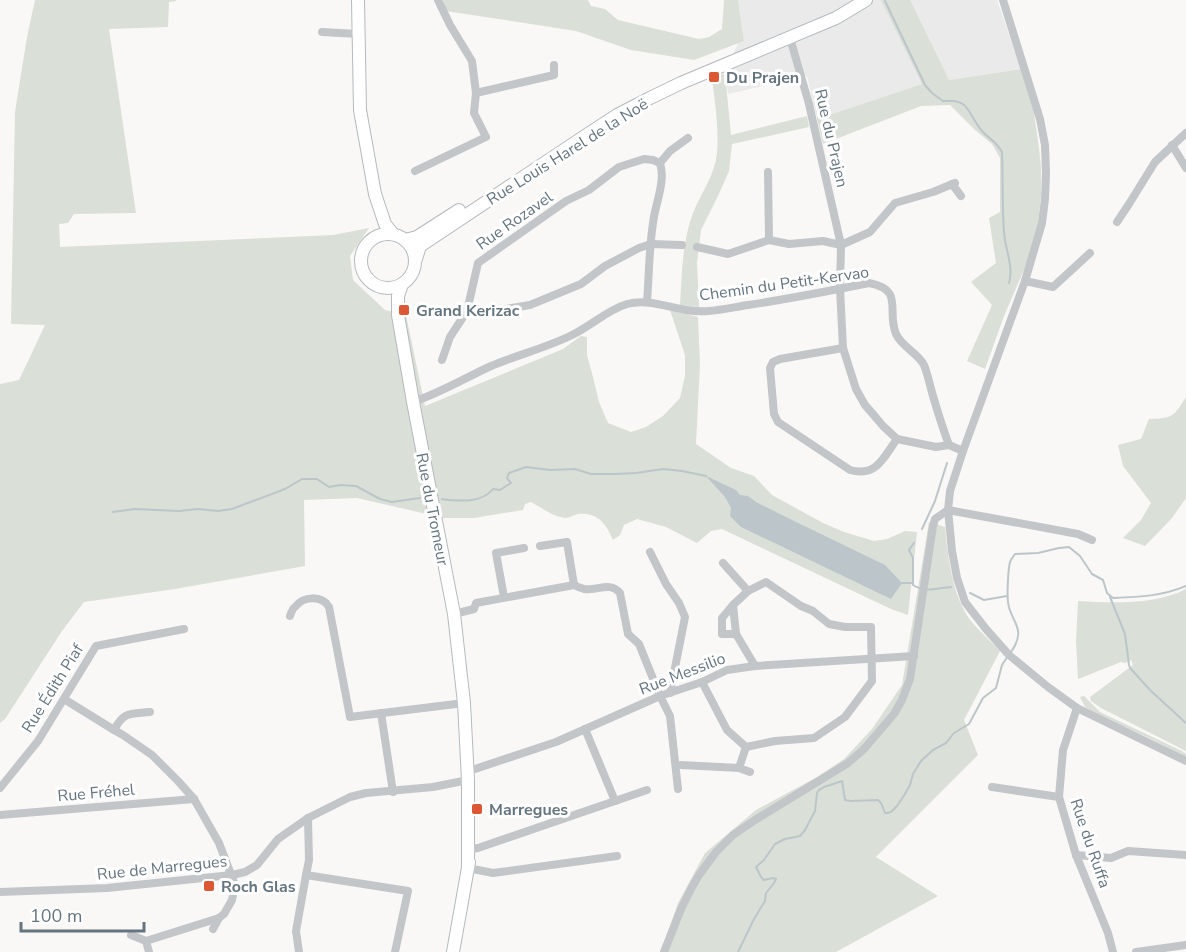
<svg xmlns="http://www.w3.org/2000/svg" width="1186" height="952" font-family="'Nunito Sans',sans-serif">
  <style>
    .built { fill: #e9eae9 }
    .green { fill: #dadfd7 }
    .water { fill: #bcc6ca }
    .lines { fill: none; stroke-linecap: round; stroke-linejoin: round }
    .stream { stroke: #bcc6ca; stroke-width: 2 }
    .secondary-casing { stroke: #b4babe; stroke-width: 14 }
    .minor { stroke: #c2c6c9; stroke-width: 8 }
    .secondary { stroke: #fff; stroke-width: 12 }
    .poi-dot { fill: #dc5733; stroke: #fff; stroke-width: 2 }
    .labels { text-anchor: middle; stroke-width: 6; stroke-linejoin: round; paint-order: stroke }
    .poi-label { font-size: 16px; font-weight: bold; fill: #657580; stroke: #fff; text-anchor: start }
    .street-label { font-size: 16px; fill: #657580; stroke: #fff }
  </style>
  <rect width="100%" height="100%" fill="#f9f8f6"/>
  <polygon class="built" points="738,0 997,0 1021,69 922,84 817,119 807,76 728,94 725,73 738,43 744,40"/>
  <g class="green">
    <path d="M 35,0 L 176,0 L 176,1 L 169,2 L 168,27 L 109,29 L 136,213 L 74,214 L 68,223 L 59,224 L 60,247 L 333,235 L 369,228 L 350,256 L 353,280 L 385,310 L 406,315 L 425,406 L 563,349 L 581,336 L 587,337 L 587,355 L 593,377 L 599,402 L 608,423 L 631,432 L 646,427 L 663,416 L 680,398 L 685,376 L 685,355 L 670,310 L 698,317 L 700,364 L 696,444 L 731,468 L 754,476 L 772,495 L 823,523 L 844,532 L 874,541 L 887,539 L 905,531 L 917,532 L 908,615 L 891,609 L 722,529 L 711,531 L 697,543 L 666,527 L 637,519 L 624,525 L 620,535 L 613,540 C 606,524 598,512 578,514 C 573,515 570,518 565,518 C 552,516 542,508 531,502 L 525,504 L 523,510 L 474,518 L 444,518 L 357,498 L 304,500 L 305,566 L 175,589 L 84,602 L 62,631 L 5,719 L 0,723 L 0,384 L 19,380 L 45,325 L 11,324 L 15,112 L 27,37 Z"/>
    <polygon points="443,0 588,0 591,6 605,9 618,20 699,39 709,37 722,29 724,0 738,0 744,41 694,60 631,50 576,31 446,11"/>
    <polygon points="881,0 910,0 949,80 1021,69 1034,113 1039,148 1041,167 1041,196 1038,223 1027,263 1004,316 985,369 967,361 992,305 971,282 996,263 989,218 1000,212 1000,158 992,144 975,130 950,105 921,106 823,144 817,119 922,84"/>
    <path d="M 725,73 L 731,135 L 807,116 L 809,127 L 732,144 L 729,171 L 718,196 L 701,230 L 697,263 L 699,307 L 680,305 C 682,274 682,242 693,213 C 701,193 715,175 717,153 C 719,129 715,103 712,79 Z"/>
    <path d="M 1186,397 L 1186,498 L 1172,518 L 1145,546 L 1123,538 L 1141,520 L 1151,503 L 1123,466 L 1118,445 L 1141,439 L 1149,419 C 1172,418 1173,418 1186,397 Z"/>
    <path d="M 929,522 L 945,527 C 948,557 952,596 971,621 C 980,632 991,641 1000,651 L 964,720 L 978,755 L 876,857 L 938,896 L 836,952 L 661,952 L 678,903 L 705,853 L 756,810 L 817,777 L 844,759 L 872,729 L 902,685 Z"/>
    <path d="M 1186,589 L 1186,751 L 1101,708 L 1091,701 L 1090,697 L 1133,665 L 1131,660 L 1125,663 L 1121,662 L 1078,679 L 1076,641 L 1078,601 C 1112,603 1155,605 1186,589 Z"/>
    <polygon points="1084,696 1100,712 1182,751 1186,754 1186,757 1149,738 1096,714 1085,707 1080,697"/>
  </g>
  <polygon class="water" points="706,476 736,490 740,495 748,496 756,502 792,520 885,565 902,583 891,599 741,527 730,516 731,508 725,497"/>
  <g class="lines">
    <g class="stream">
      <path d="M 885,1 L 925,85 L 932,93 L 943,101 C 971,98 967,114 982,131 C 990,140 995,140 1002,152 C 1003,179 1002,206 1004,232 C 1005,249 1014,267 1009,283"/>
      <path d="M 442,499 C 459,501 481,504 493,489 L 500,490 L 511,483 L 507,478 L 509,473 L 526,467 L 550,470 L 575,469 L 591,474 L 617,474 L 636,473 L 663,469 L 682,471 L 706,476"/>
      <polyline points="113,512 135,509 179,511 198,509 218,511 232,509 285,489 302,479 317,479 329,487 341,485 356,486 380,499 392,502 420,498"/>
      <polyline points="922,529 935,501 947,463"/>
      <path d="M 914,543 L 909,550 L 913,558 L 913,585 C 925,593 937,588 951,587"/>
      <polyline points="902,583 913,583"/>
      <polyline points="970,593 984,600 1007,596"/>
      <polyline points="1110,597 1125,634 1129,665 1130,668 1151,691 1186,723"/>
      <path d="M 1011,652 C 1028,628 1010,622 1008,602 C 1007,594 1008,570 1010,562 C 1011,559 1013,557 1015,554 L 1038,553 L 1059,548 L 1069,547 L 1080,556 L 1092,574 L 1103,580 L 1107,593 L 1113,598 C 1139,597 1163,596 1186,586"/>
      <polyline points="738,952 754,919 765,901 766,893 774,883 776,879 773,878 764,880 761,877 756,867 764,860 775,844 785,839 800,836 805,830 815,811 817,793 819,790 824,787 842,781 845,800 851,801 878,800 881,803 885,813 887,813 891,812 897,806 905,794 910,785 913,774 921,761 933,750 946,743 954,733 969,724 983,698 996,688 1002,665 1008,656"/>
    </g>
    <defs>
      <g id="secondary">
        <polyline points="358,0 360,110 375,194 385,224 393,234"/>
        <circle cx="388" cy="261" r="27"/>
        <polyline points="405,240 417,237 459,210"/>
        <polyline points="415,262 420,246 588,134 617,115 650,98 681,83 836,18 866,0"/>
        <polyline points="402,284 398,296 398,315 413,402 454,614 464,703 468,780 468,868"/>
        <polyline points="453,952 469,862"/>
      </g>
    </defs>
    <use href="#secondary" class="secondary-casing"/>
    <g class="minor">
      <polyline points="1003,0 1040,119 1045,145 1046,173 1045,199 1042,223 1025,281 963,451 950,491 948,510 952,551 957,578 965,602 986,629 1009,655 1048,687 1077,708 1186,761"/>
      <polyline points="322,32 358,34"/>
      <polyline points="790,38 809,104 841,245 840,288 843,348 856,389 865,405 872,413 883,426 897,439 936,447 949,445"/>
      <polyline points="476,93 554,75 554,65"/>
      <polyline points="1172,145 1186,168"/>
      <polyline points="660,163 653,160 644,159 619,167 589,190 566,201 478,263 467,311 481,313 530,305 581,284 605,266 639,248 651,244 682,245"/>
      <polyline points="415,171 486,137 474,113 476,93 472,61 450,25 438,0"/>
      <polyline points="768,172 769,240"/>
      <polyline points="952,184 961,196"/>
      <polyline points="1117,222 1129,204 1155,162 1186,133"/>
      <polyline points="697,247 728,254 769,240 789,244 823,241 841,245 870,232 895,203 933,192 955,183"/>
      <polyline points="1025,281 1053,287 1090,253"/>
      <path d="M 647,302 C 649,276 649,249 653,223 C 655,204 666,182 660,163 L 670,151 L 688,138"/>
      <path d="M 843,348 L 780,359 L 773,362 L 770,368 L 774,414 L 778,422 L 850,470 C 877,477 883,458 897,439"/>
      <polyline points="442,360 450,337 467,311"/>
      <path d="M 413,402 C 440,393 465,378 491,366 C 517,355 546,348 572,335 C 591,326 607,310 627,304 C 654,297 681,314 708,311 C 721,310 735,307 748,305 C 789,299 829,291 869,283 C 905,290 886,310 896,334 C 902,347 918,353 924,365 C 928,375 930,386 933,396 C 938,413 943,429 949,445 L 963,451"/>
      <polyline points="948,510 1078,534 1092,540"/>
      <polyline points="540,546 567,542 574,585"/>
      <polyline points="650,552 666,584 679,603 685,617 670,693"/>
      <polyline points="723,563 748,591"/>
      <polyline points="504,597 496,553 524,548"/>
      <polyline points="733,605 722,618 722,634 736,634"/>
      <path d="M 454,614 L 474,609 L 476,603 L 574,585 C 578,587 581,588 584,589 C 597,591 610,581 620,593 L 628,634 L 639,644 L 660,696 L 670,716 L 678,789"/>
      <path d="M 290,616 C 291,613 293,608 295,607 C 303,596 322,595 329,607 L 350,717 L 464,703"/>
      <polyline points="702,682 727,730 746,747 775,741 814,738 845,717 872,681 871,627 845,627 829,624 813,611 801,606 766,582 748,591 733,605 736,634 755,666"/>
      <polyline points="64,699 114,730 123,735 152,755 178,781 194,799 219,843 235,885 232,900 224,914 219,918 146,941 131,935"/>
      <polyline points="1077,708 1063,750 1059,797 1076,855 1108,933 1113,952"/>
      <polyline points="381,713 393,792"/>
      <polyline points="585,729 615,801"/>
      <path d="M 114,730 C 124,711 130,714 150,712"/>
      <polyline points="681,765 739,768 746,747"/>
      <polyline points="739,768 750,772"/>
      <polyline points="992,787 1059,797"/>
      <polyline points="0,788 38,741 96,646 184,629"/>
      <polyline points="0,815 194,799"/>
      <polyline points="308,818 309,860 306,875 408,891 395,952"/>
      <polyline points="472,849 478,848 647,790"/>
      <polyline points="1076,855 1111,858 1128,851 1186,855"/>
      <polyline points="468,868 493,873 617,856"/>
      <polyline points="0,892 107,888 232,875 245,872 257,865 278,839 308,818 350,797 366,793 433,787 468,780 472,770 556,742 660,696 702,682 727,670 755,666 914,656"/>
      <polyline points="213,929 219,918"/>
      <polyline points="146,941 149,952"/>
      <polyline points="299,952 296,931 306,875"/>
      <polyline points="664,952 681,909 692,887 699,875 716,852 733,835 755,820 848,763 864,749 894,714 902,700 910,679 933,526 935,519 948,510"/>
      <polyline points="1136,952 1186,945"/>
    </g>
    <use href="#secondary" class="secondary"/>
  </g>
  <g class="poi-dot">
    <rect x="708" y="71" width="12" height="12" rx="3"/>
    <rect x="398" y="304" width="12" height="12" rx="3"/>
    <rect x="471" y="803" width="12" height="12" rx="3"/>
    <rect x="203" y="880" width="12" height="12" rx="3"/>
  </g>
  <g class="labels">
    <g class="poi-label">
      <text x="726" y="83">Du Prajen</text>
      <text x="416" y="316">Grand Kerizac</text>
      <text x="489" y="815">Marregues</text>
      <text x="221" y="892">Roch Glas</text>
    </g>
    <g class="street-label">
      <text transform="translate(832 138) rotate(77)" y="6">Rue du Prajen</text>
      <text transform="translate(567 151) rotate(-32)" y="6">Rue Louis Harel de la Noë</text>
      <text transform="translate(514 220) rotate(-35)" y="6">Rue Rozavel</text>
      <text transform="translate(784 283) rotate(-8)" y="6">Chemin du Petit-Kervao</text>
      <text transform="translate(433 509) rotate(79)" y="6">Rue du Tromeur</text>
      <text transform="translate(682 673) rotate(-21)" y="6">Rue Messilio</text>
      <text transform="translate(52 688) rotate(-58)" y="6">Rue Édith Piaf</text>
      <text transform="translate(96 792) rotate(-5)" y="6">Rue Fréhel</text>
      <text transform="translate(1091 843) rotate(71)" y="6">Rue du Ruffa</text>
      <text transform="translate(162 867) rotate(-6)" y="6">Rue de Marregues</text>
    </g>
  </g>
  <path d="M21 922v9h123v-9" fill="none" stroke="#657580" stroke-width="3"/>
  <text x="30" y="922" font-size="18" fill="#657580" stroke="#ffffff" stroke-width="4.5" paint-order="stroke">100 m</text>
</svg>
